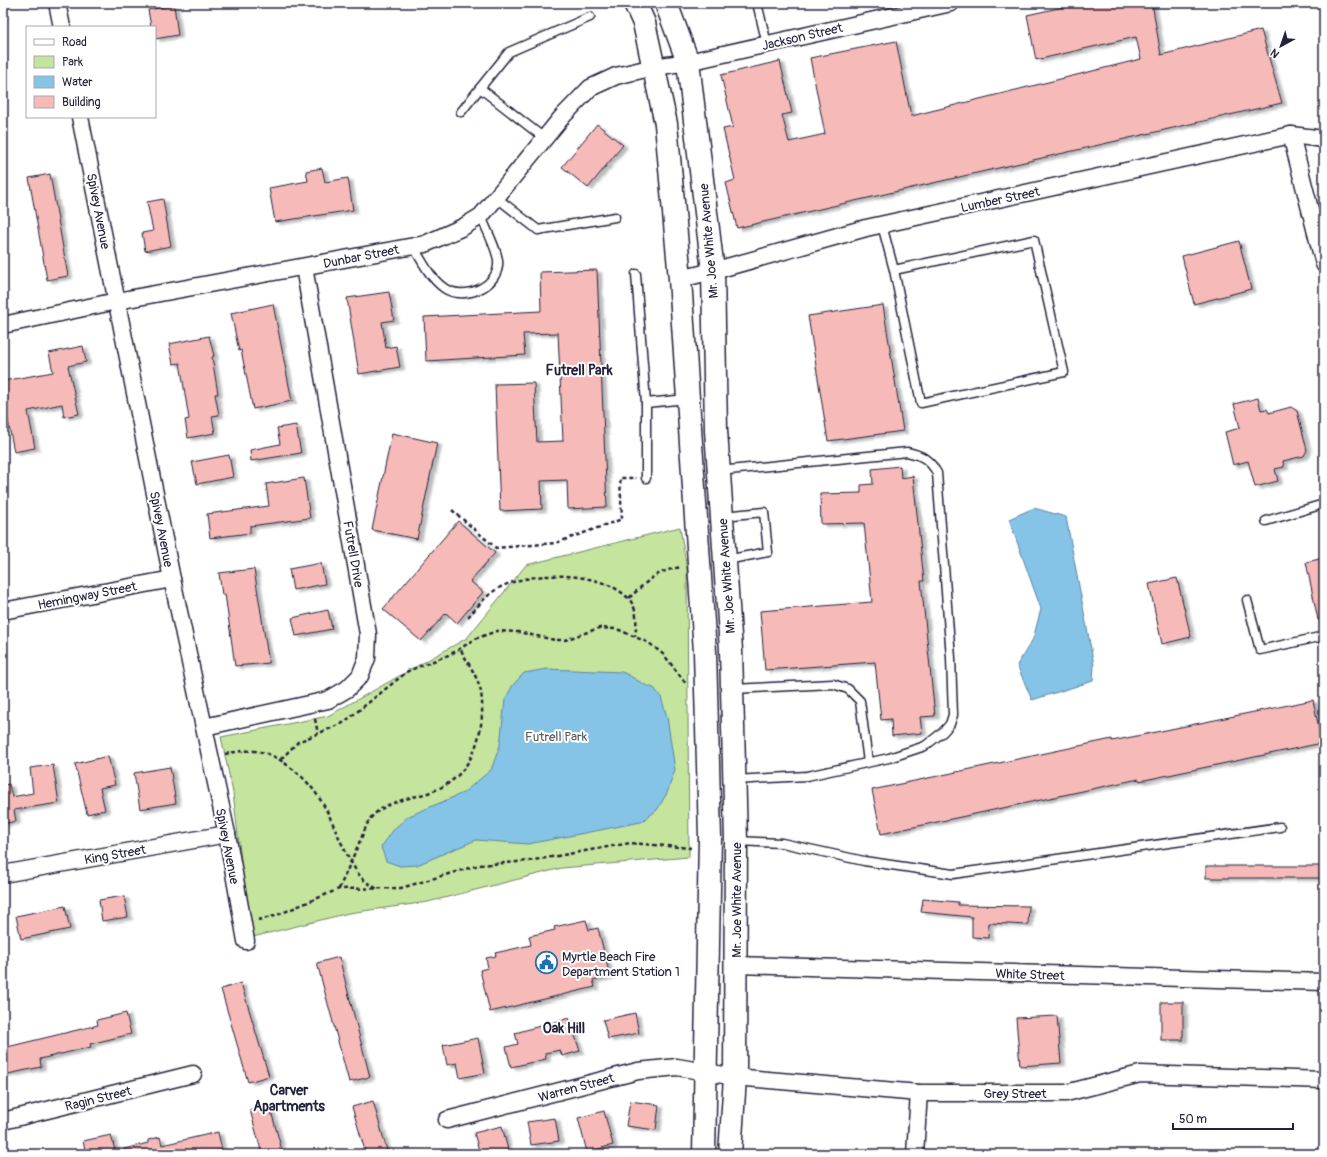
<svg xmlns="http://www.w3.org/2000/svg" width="1327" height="1157" font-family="Pangolin,sans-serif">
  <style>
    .green { fill: #c5e49d; stroke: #74836c }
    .water { fill: #85c4e6; stroke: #5d83a2 }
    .building { fill: #f6bab8; stroke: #22223b; filter: url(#shadow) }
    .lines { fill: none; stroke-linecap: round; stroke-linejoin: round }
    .lane-casing { stroke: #22223b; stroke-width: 11 }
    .street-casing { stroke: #22223b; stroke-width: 19 }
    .secondary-casing { stroke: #22223b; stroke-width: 25 }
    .path { stroke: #22223b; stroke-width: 2.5; stroke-dasharray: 4 3; stroke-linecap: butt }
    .lane { stroke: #fff; stroke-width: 8 }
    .street { stroke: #fff; stroke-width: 16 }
    .secondary { stroke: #fff; stroke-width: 22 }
    .labels { text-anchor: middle; stroke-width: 4; stroke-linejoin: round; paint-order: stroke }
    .street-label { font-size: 13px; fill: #22223b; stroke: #fff }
    .park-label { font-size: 13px; fill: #535c58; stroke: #fff }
    .poi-label { font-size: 13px; fill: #22223b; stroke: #fff; text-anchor: start }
    .neighbourhood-label { font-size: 14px; font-weight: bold; fill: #22223b; stroke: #fff }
  </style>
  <defs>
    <filter id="shadow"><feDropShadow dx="4.5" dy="2.5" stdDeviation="1" flood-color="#0004"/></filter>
  </defs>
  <rect width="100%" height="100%" fill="#fff"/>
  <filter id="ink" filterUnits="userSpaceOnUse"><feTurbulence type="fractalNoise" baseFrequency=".025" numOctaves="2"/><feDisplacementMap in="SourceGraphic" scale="8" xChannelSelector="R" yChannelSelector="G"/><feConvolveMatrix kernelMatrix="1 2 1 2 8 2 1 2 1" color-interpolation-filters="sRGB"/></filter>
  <g filter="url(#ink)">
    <polygon class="green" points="680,527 687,570 689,857 562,868 428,902 349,913 253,937 248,918 233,793 221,737 328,716 467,638 526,565"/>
    <g class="water">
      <polygon points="1034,508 1066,517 1094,665 1093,681 1032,700 1017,665 1033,639 1041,609 1009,519"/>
      <path d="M 547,669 L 622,672 C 634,677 642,685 654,688 L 661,697 L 667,717 L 675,770 L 667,793 L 657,810 L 641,822 L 528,844 L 476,840 L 417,865 L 400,866 L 386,861 L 381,847 L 395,828 L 409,816 L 463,793 L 491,770 L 500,745 L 505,700 L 513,685 L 524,673 Z"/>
    </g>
    <g class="building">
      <polygon points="1081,3 1152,3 1161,55 1261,30 1282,103 737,228 726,183 735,180 723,129 733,127 721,75 780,61 792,113 782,115 789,142 825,134 810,58 896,41 911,116 1141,59 1136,37 1036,60 1027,15"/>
      <polygon points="174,5 178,35 155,39 155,27 151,27 148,10"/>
      <polygon points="597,124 623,145 588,188 562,167"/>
      <polygon points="322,168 325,182 348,178 353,210 275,222 269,188 308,181 306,171"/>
      <polygon points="50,174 68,276 47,280 29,178"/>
      <polygon points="163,199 171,246 145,251 142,233 153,231 147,202"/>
      <polygon points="1239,241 1251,289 1194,304 1182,256"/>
      <polygon points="597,270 607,507 568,509 567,480 541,481 542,509 500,511 495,384 534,383 537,442 563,441 558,333 523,334 525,355 426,361 424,317 541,311 540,272"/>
      <polygon points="389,292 394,320 382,322 386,348 396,346 400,367 359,374 347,298"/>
      <polygon points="273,304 292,401 253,409 241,350 239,351 231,313"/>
      <polygon points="883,305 903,431 828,441 808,316"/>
      <polygon points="209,336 214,356 212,357 218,394 215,394 219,415 212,416 215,433 188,438 185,420 189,419 180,363 173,364 169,344"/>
      <polygon points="83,346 86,362 68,366 79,414 64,417 62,404 28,411 35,448 14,452 3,395 3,381 53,372 49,353"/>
      <polygon points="1258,398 1261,410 1267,409 1269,413 1291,407 1297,411 1307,450 1304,456 1283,461 1284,467 1275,469 1278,481 1255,487 1248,461 1233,465 1225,432 1240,428 1234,404"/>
      <polygon points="296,425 301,453 251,461 250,450 280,444 277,428"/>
      <polygon points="392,433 437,443 417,539 372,530"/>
      <polygon points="229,455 233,477 197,484 192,462"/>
      <polygon points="900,466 901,478 913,476 924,581 921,581 935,716 920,717 922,733 892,736 891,719 881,720 875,662 765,670 760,611 872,602 864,523 821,524 820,494 861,493 861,485 873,484 872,469"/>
      <polygon points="304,478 310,518 250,526 250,533 210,538 207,514 269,506 266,484"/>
      <polygon points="458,521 495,553 470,581 483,592 457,623 446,613 421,641 383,609"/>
      <polygon points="1324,558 1324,619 1318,620 1306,562"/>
      <polygon points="321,563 325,584 293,590 289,569"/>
      <polygon points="254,569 269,663 235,666 225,594 222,595 219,573"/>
      <polygon points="1177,578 1191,637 1162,644 1149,584"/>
      <polygon points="328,610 332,629 296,636 292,618"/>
      <polygon points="1313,700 1322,743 1140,781 1139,779 881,834 872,790 1112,739 1112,741"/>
      <polygon points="108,756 115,785 100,788 105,810 87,814 75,764"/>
      <polygon points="53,765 59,803 14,810 16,821 3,824 3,785 9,784 12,797 33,793 30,768"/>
      <polygon points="170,767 176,803 140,809 134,773"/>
      <rect x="1206" y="866" width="115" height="12"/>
      <polygon points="124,896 128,917 102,921 99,900"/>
      <polygon points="923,899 958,902 958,905 1029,906 1028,925 989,923 988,938 972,937 972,917 921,912"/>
      <polygon points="65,906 70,929 21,939 16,916"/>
      <polygon points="586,920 589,930 598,928 610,976 593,980 595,987 490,1012 480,970 488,968 486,958 496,956 495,953 531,945 529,936 555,930 554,927"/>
      <polygon points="339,957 370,1077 349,1082 317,963"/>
      <polygon points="241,983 269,1076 248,1082 221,989"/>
      <rect x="1161" y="1002" width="22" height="38"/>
      <polygon points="126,1013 131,1034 90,1044 91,1047 40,1059 41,1067 3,1075 3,1048 98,1025 97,1020"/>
      <polygon points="635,1013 639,1033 608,1039 603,1020"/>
      <polygon points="1057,1016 1061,1063 1020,1066 1016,1018"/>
      <polygon points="569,1018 580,1051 562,1056 560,1050 545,1053 546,1059 511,1067 506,1047 518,1044 515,1033"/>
      <polygon points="478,1038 485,1073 460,1078 457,1063 447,1065 443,1045"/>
      <polygon points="373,1101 388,1154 366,1154 352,1107"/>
      <polygon points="630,1101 659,1105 656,1130 626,1126"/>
      <polygon points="269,1104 283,1154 262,1154 250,1110"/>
      <polygon points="604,1111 613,1145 587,1152 578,1118"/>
      <polygon points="555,1118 559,1141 531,1145 527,1122"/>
      <polygon points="502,1126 509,1154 480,1154 474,1133"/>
      <polygon points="218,1132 222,1150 204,1154 124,1154 124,1149 148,1143 148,1140 160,1137 162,1145"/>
      <polygon points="111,1135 116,1154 86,1154 83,1141"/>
    </g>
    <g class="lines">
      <defs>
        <g id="lane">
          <polyline points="757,3 767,44"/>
          <polyline points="480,88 509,52 590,17"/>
          <polyline points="461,112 480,88 544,138"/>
          <polyline points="497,198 538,230 615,217"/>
          <polyline points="882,225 894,270 921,403 1064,372 1034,240 894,270"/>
          <path d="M 413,246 C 422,261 430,278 444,288 C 464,302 501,286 498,260 C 496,247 486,229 481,216"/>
          <polyline points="636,274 646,403 687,399"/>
          <polyline points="646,403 646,478"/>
          <path d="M 719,471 L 907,452 C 922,455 930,460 937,473 L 951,658 L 953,715 L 950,724 L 943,732 L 925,746 L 889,758 L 807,776 L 735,780"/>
          <polyline points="723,516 764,512 768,552 726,560"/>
          <polyline points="1266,521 1324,504"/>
          <polyline points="1247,600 1260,650 1324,636"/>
          <polyline points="733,689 833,684 848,689 860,701 868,762"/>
          <polyline points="737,841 782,843 864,861 953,874 1280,827"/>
        </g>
        <g id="street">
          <polyline points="57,3 62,27"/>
          <polyline points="80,117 172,579 227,834 246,941"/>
          <polyline points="1291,135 1324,264"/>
          <polyline points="680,279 713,271 866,228 1291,135 1324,139"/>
          <polyline points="3,325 117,301 425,244 463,227 481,216 562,117 590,88 616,76 654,67 688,62 951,3"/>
          <polyline points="3,611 172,579"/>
          <polyline points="204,727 328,700 347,689 360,676 367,658 368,634 304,267"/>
          <polyline points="3,874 227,834"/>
          <polyline points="736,965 1324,982"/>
          <polyline points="447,1120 638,1071 677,1067 735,1077 919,1093 1066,1093 1140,1074 1324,1080"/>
          <polyline points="3,1121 193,1074"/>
          <polyline points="915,1154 919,1093"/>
        </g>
        <g id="secondary">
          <polyline points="635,3 644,23 666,124 680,279 705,652 710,838 704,1154"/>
          <polyline points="666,3 688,62 713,271 716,430 731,650 736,841 735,1077 730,1154"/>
        </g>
      </defs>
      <use href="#lane" class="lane-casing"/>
      <use href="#street" class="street-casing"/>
      <use href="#secondary" class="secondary-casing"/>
      <g class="path">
        <polyline points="452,510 496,548 556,543 622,519 620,478 636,478"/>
        <path d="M 629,598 C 648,581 655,571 682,567"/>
        <path d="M 468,617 C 477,607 486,596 497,589 C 529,570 601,570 628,598 C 638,608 637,623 635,636"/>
        <polyline points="315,719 318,734"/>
        <path d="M 225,754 C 252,748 267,749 290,767 C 333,799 332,837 360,876 C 364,881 371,885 377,889"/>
        <polyline points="281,759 298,742 343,723 408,671 451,654 477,638 497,631 518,632 555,640 565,640 599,628 617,629 649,643 664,655 687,685"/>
        <path d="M 339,889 L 369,820 C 387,797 418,800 442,787 C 475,770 486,727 481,692 C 478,677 467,662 460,648"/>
        <polyline points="258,920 275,916 339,889 401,888 479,865 529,861 630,843 691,848"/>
      </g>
      <use href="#lane" class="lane"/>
      <use href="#street" class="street"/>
      <use href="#secondary" class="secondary"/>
    </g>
  </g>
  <defs>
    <symbol id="civic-ring" viewBox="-11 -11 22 22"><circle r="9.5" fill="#fff" stroke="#1f6fb2" stroke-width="1.5"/><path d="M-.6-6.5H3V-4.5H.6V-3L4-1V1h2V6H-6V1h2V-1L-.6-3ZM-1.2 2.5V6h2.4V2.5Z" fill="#1f6fb2"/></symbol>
  </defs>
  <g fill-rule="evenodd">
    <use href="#civic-ring" x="534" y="950" width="25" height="25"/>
  </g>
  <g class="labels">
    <g class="street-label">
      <text transform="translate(802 36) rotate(-13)" y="5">Jackson Street</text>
      <text transform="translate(1000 199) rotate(-12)" y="5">Lumber Street</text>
      <text transform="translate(99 211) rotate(79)" y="5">Spivey Avenue</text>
      <text transform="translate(708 241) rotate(-95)" y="5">Mr. Joe White Avenue</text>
      <text transform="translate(361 256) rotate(-11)" y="5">Dunbar Street</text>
      <text transform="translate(162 529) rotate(79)" y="5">Spivey Avenue</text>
      <text transform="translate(354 554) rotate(80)" y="5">Futrell Drive</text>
      <text transform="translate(726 576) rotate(-94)" y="5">Mr. Joe White Avenue</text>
      <text transform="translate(87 595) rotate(-11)" y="5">Hemingway Street</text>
      <text transform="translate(228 846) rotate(79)" y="5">Spivey Avenue</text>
      <text transform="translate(115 854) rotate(-10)" y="5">King Street</text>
      <text transform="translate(736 900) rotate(-90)" y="5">Mr. Joe White Avenue</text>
      <text transform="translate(1030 974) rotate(2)" y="5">White Street</text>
      <text transform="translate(576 1087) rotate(-15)" y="5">Warren Street</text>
      <text x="1015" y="1098">Grey Street</text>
      <text transform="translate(98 1098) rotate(-14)" y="5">Ragin Street</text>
    </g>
    <g class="park-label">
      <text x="556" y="741">Futrell Park</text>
    </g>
    <g class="poi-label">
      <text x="562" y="961">Myrtle Beach Fire<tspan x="562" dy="15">Department Station 1</tspan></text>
    </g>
    <g class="neighbourhood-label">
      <text x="579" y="375">Futrell Park</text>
      <text x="564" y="1033">Oak Hill</text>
      <text x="289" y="1095">Carver<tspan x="289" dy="16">Apartments</tspan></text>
    </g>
  </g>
  <rect width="1327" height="1157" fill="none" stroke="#fff" stroke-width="16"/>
  <rect x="8" y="8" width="1311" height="1141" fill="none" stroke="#22223b" stroke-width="1.5" filter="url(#ink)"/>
  <rect x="26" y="26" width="130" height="92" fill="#ffffff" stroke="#a7a7b1"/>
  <rect x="34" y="39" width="20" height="6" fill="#ffffff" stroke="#a7a7b1"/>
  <text x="62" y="46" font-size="12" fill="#22223b">Road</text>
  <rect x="34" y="56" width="20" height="12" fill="#c5e49d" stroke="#a7a7b1"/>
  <text x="62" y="66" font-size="12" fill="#22223b">Park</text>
  <rect x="34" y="76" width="20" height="12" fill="#85c4e6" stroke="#a7a7b1"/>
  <text x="62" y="86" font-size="12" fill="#22223b">Water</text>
  <rect x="34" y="96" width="20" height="12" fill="#f6bab8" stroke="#a7a7b1"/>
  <text x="62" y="106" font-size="12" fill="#22223b">Building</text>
  <g transform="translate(1281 46) rotate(220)" stroke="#ffffff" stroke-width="3" paint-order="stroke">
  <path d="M0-3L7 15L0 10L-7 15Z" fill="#22223b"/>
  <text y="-6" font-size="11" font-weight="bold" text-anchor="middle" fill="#22223b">N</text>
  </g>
  <path d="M1173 1123v6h120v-6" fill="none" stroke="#22223b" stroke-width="2"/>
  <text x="1179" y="1123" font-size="12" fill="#22223b" stroke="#ffffff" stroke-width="3" paint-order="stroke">50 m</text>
</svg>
